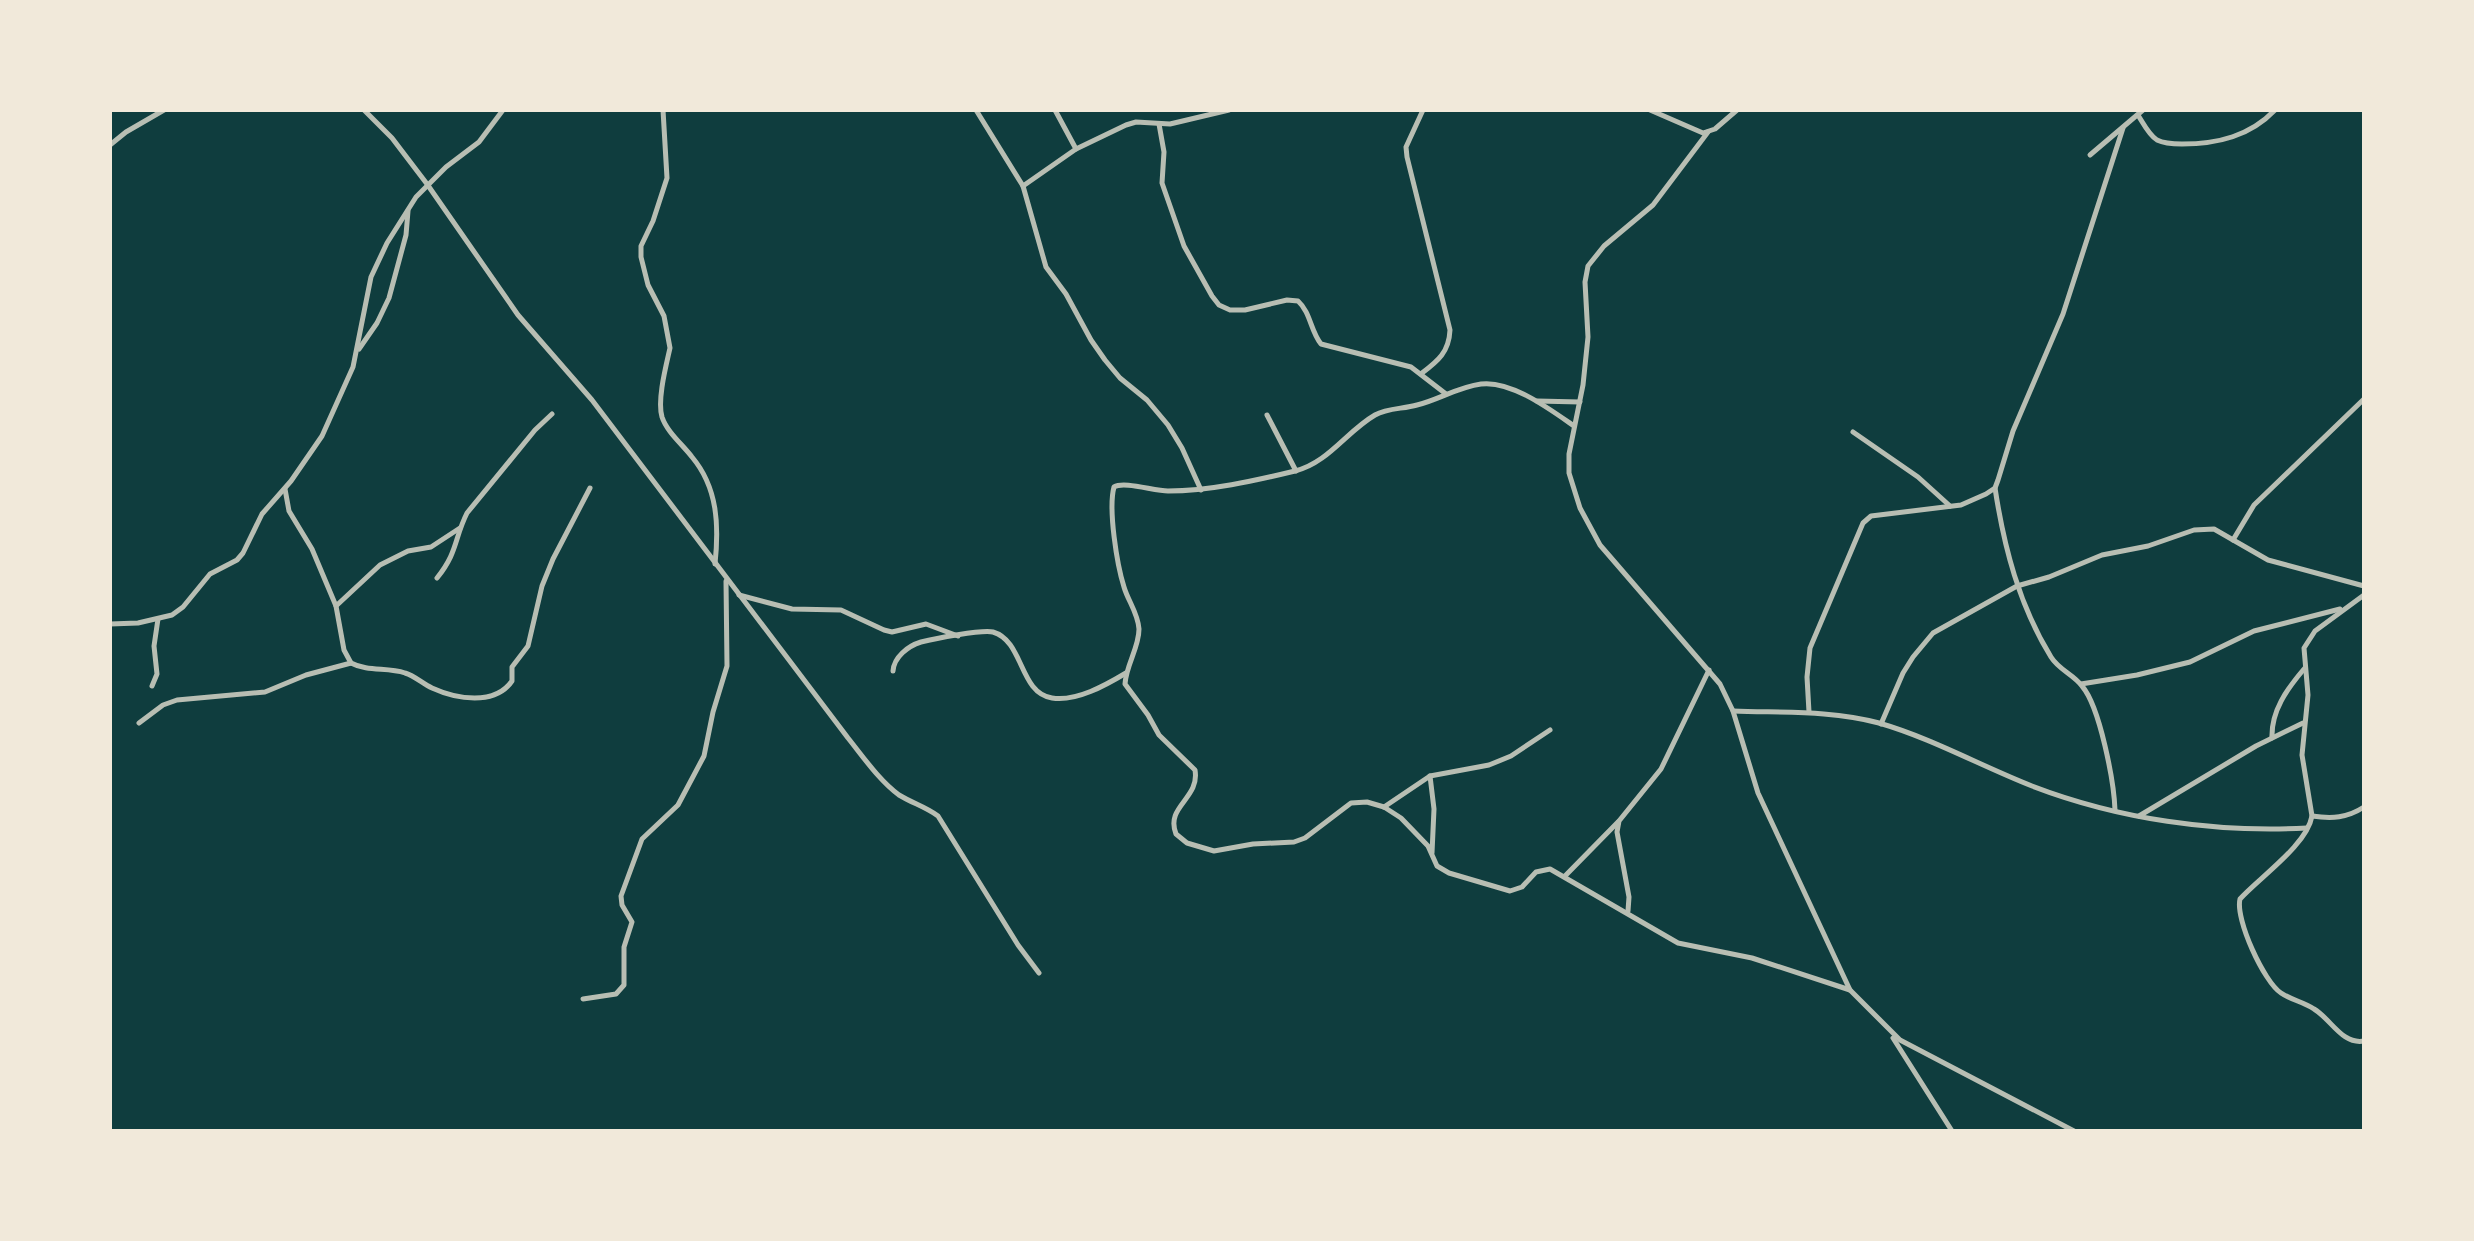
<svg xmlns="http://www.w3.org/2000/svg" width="2474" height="1241" font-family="'Public Sans',sans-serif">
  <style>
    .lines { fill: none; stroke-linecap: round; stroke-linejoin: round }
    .minor { stroke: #b8beb3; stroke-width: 5 }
  </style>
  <rect width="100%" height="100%" fill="#0f3d3e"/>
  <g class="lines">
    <g class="minor">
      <path d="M 364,110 L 392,138 L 427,184 L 518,315 L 592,400 L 848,738 C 864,758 879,780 899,795 C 912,803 926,807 938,816 L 1018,945 L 1039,973"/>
      <path d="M 663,110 L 667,178 L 653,221 L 641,246 L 641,257 L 648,285 L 664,316 L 670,348 C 666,366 657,400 662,417 C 667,432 682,444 692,457 C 718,488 719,526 715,564"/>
      <polyline points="976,110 1023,186 1046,267 1066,294 1091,340 1105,360 1120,378 1147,400 1168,425 1182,448 1201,490"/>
      <polyline points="1055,110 1076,149"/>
      <polyline points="1650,110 1703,133 1715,129 1737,110"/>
      <path d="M 2138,115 C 2143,123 2149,135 2157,140 C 2165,144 2174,144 2182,144 C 2218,144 2250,136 2275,110"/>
      <path d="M 1159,124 L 1164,152 L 1162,183 L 1184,246 L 1212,296 L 1219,305 L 1230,310 L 1245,310 L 1287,300 L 1298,301 C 1311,313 1310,330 1321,344 L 1411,367 L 1446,394"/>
      <polyline points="1708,132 1653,205 1604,246 1588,266 1585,282 1588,337 1583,385 1569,454 1569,473 1580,508 1600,545 1720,684 1733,711 1758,793 1850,990"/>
      <polyline points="110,145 126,132 164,110"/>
      <polyline points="2090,155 2143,110"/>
      <polyline points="1023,186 1076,149 1126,125 1136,122 1170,124 1229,110"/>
      <polyline points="359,349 377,323 389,298 406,235 408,211"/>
      <path d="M 1422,373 C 1438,361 1449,352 1450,330 L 1407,157 L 1406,147 L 1423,110"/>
      <polyline points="1537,401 1580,402"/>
      <polyline points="1267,415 1296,471"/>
      <path d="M 1574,426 C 1551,410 1511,380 1481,384 C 1458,387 1438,400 1417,405 C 1403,409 1387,408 1375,415 C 1347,431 1328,463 1295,471 C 1254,481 1209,491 1168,491 C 1154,491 1124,481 1114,487 C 1108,509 1117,565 1124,587 C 1128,601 1138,613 1139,629 C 1139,648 1126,665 1125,684 L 1148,715 L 1159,735 L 1195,770 C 1200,799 1165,806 1176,834 L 1187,843 L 1214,851 L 1253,844 L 1294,842 L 1305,838 L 1351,803 L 1367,802 L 1384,807 L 1401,818 L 1428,846 L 1437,866 L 1449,873 L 1510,891 L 1522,887 L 1536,872 L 1550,869 L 1678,943 L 1752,958 L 1850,990 L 1900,1040 L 2074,1131"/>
      <polyline points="1853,432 1918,477 1950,506"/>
      <path d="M 1995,488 C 2004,547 2019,605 2051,657 C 2059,670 2073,674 2082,686 C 2100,707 2114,782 2115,810"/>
      <path d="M 285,489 L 289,511 L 312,549 L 336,606 L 344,650 L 351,663 C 368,672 387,667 405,673 C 415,676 423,684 432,688 C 456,699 495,706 512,681 L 512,667 L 528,646 L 542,586 L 553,559 L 590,488"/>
      <polyline points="2233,540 2254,505 2364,399"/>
      <path d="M 437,578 C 458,552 454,539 467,513 L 535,430 L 552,414"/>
      <polyline points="739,595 792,609 841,610 884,630 892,632 926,624 958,636"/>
      <path d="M 2364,595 L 2315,631 L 2304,648 L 2308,695 L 2302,755 L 2312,816 C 2307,845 2260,877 2240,899 C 2235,919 2264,982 2281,993 C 2291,1000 2304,1002 2314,1009 C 2331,1019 2342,1045 2364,1041"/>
      <polyline points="336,606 380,565 408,551 431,547 460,528"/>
      <polyline points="110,624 138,623 172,615 183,607 210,574 237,560 243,553 262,514 291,481 322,436 353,367 371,277 387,243 416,197 446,167 479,142 503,110"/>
      <path d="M 893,671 C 894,657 908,646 921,642 C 933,639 983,629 993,632 C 1024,641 1019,693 1052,698 C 1076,702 1106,685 1126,673"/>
      <polyline points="2081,684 2137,675 2190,662 2254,631 2340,609"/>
      <polyline points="152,686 157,674 154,646 158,619"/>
      <path d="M 1733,711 C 1782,713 1831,710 1879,723 C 1931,738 1981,766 2032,786 C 2118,819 2215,833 2307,828"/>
      <polyline points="1809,712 1807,677 1810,648 1863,523 1871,516 1961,505 1986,494 1995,488 1998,480 2013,431 2063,314 2123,128"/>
      <polyline points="139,723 163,705 177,700 265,692 306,675 351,663"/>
      <polyline points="1881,724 1903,673 1913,657 1933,633 2017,586 2049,577 2102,555 2148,546 2194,530 2214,529 2268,560 2364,586"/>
      <path d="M 2272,738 C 2271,711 2287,689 2304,669"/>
      <polyline points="1430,776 1434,809 1432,853"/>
      <polyline points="1384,807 1430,776 1489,765 1511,756 1550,730"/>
      <polyline points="2139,816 2256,746 2303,723"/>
      <path d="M 2312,816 C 2332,819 2347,818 2364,807"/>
      <polyline points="1565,876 1618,822"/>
      <polyline points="1628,911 1629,897 1617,832 1619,821 1661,769 1709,670"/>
      <polyline points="583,999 616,994 624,985 624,947 632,922 622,905 621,896 642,839 678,805 704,756 713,712 727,666 726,581"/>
      <polyline points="1893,1038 1952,1131"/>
    </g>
  </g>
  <rect width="2474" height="1241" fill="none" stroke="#f1e9da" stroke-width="224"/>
</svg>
